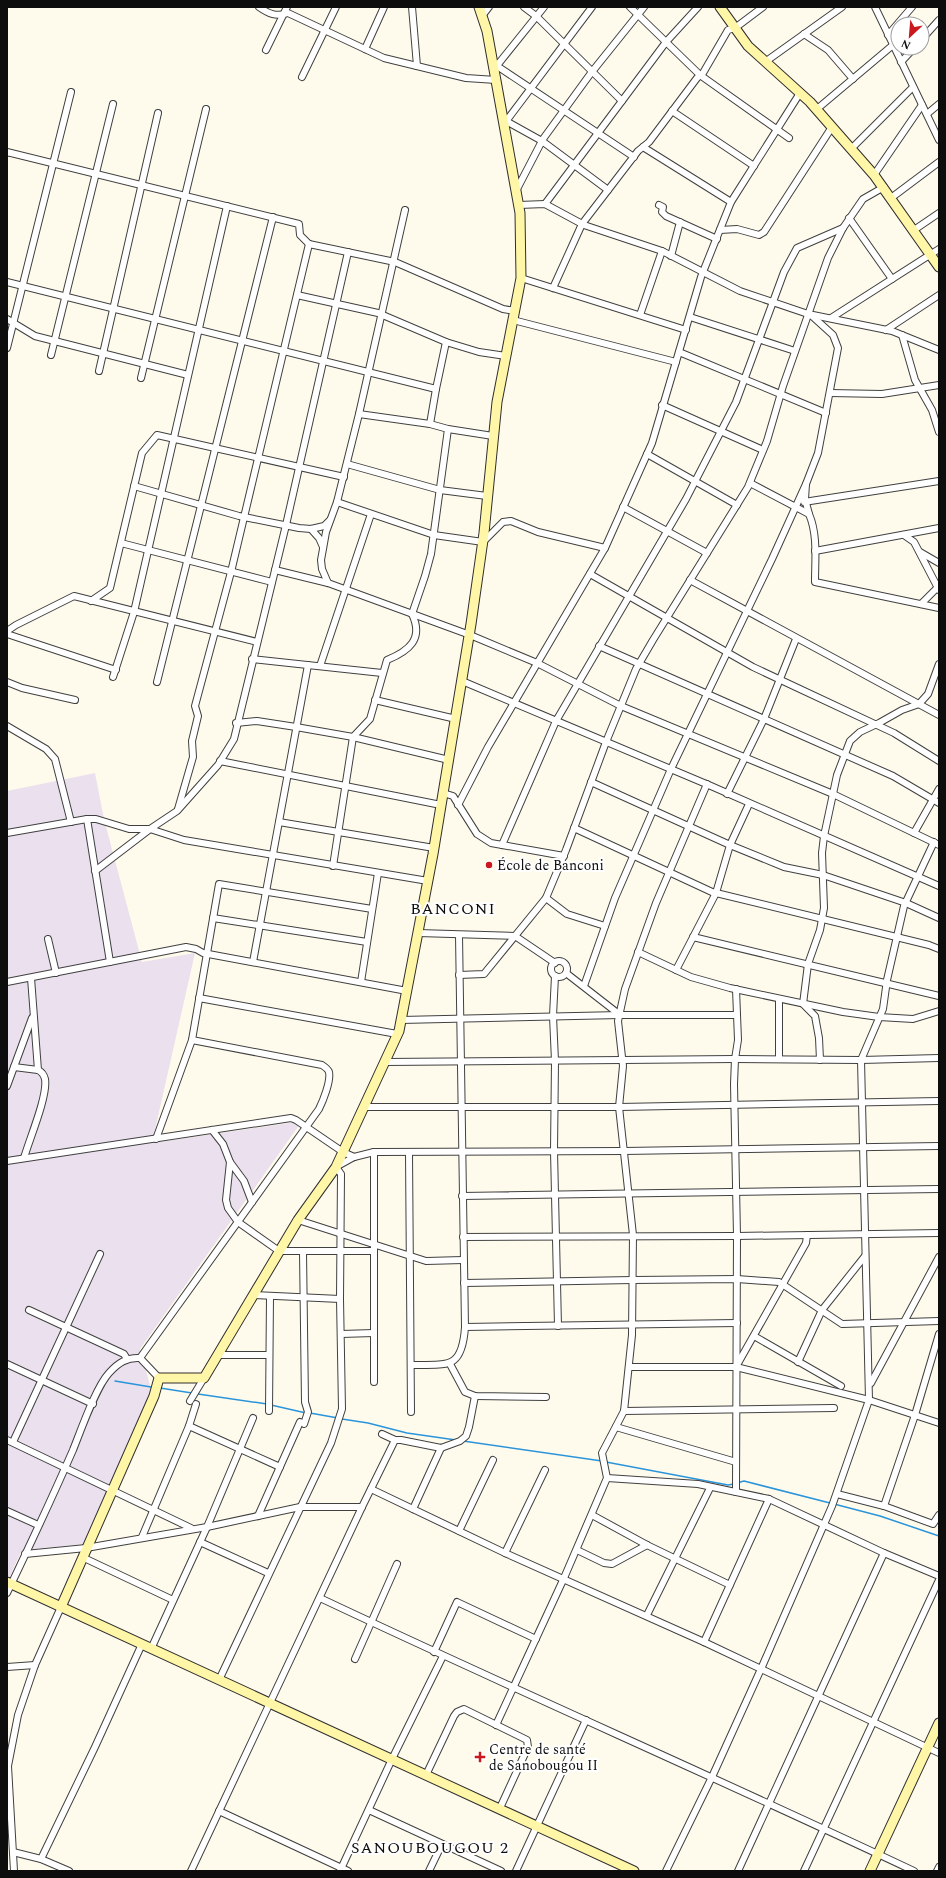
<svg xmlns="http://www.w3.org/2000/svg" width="946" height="1878" font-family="Spectral,serif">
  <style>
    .industrial { fill: #ebe0ed }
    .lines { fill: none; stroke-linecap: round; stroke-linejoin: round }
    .stream { stroke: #2a94db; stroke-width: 1.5 }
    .street-casing { stroke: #404040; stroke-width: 8 }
    .secondary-casing { stroke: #2f2f2f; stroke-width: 11 }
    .street { stroke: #fff; stroke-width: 6 }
    .secondary { stroke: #fff6a7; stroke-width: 9 }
    .poi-dot { fill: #cb171e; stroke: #fff; stroke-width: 1.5 }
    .labels { text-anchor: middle; stroke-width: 4; stroke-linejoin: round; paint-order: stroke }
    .poi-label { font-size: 14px; fill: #0d0d0d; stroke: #fff; text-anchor: start }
    .quarter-label { font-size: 16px; letter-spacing: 1px; fill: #0d0d0d; stroke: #fff }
  </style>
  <rect width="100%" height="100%" fill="#fffbec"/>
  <polygon class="industrial" points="95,773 104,819 142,962 195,953 152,1143 296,1122 300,1124 140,1349 151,1389 85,1544 22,1550 9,1578 7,1577 7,791"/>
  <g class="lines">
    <g class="stream">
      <polyline points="115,1381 151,1387"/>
      <polyline points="160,1388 192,1393"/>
      <polyline points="198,1394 267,1404"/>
      <polyline points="271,1405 306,1413"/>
      <polyline points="310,1413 338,1418"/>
      <polyline points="342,1419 368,1423 407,1433 456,1440"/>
      <polyline points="463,1441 602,1461"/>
      <polyline points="606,1462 728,1485 734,1484"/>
      <polyline points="737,1483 744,1481 830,1503"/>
      <polyline points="834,1504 880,1516 939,1536"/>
    </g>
    <defs>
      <g id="street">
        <path d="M 259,7 C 269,14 276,17 288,13 L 384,58 L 466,78 L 496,80"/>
        <polyline points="412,7 417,66"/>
        <polyline points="524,7 536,16 622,101"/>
        <polyline points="630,7 700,75 789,138"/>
        <polyline points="875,7 939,140"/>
        <polyline points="482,16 489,7"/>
        <polyline points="804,34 828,50 853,79"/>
        <polyline points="888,35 912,7"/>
        <polyline points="922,39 939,20"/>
        <polyline points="365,49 384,7"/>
        <polyline points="266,50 287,7"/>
        <polyline points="765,62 842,7"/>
        <polyline points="901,62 914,48"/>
        <polyline points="497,66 634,157"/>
        <polyline points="495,68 544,7"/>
        <polyline points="302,77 336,7"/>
        <polyline points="817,109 893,45"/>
        <polyline points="672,111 754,166"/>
        <polyline points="927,114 939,104"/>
        <polyline points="506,121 542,141 608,190"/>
        <polyline points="504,124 592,7"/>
        <polyline points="643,147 731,202"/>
        <polyline points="851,149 913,87"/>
        <polyline points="7,153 7,152 299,224 300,235 309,244 395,262 503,309 515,311"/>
        <polyline points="874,175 922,105"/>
        <polyline points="516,191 543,139 591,73 644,7"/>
        <polyline points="891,198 939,162"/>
        <polyline points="545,204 666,42 698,7"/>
        <polyline points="519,205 545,204 584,225 662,251 740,291 808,314 892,331 939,350"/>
        <polyline points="659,205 663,207 662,212 666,216 717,239"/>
        <polyline points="849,218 892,279"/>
        <polyline points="720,230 737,229 759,235 764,232 832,127"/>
        <polyline points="914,230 939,213"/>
        <polyline points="671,256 680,222"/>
        <polyline points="521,278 686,330"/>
        <polyline points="7,282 436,389 446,342 479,352 506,356"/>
        <polyline points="553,288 582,224 638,151 649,142 697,78 703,73 728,30 735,28 763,7"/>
        <polyline points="297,295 378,313 446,342"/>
        <polyline points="640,315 662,251"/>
        <polyline points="690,317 795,351"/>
        <polyline points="831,318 939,249"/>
        <polyline points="7,319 35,336 188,375"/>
        <polyline points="513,320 676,362"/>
        <polyline points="886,330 939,295"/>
        <polyline points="902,335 915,380 932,410 939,432"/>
        <polyline points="7,348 71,92"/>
        <polyline points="679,352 826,413"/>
        <polyline points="51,355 113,104"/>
        <polyline points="99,371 158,113"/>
        <polyline points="141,378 206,109"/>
        <polyline points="830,393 882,394 939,385"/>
        <polyline points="662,405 763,450"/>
        <polyline points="359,414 430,424"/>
        <polyline points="448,429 493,436"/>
        <polyline points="647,454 737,505"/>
        <polyline points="347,464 440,490 487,496"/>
        <path d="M 750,483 L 809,514 C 818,535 815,560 815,582 L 939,608"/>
        <polyline points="134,486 239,516 299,528 311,529 324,526 330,520"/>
        <polyline points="337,502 434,535 483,542 503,522 511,521 538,532 605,548"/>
        <polyline points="804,502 939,481"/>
        <polyline points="623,507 707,553"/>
        <polyline points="809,514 805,499 806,484 818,453 838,348 833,335 811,315"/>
        <polyline points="311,529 319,538 323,547"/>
        <polyline points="904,535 914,542 939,590"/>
        <polyline points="121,543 272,582"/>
        <polyline points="815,551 939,528"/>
        <polyline points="920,552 939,563"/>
        <polyline points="275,570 328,583 470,635 537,663 621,706 833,794 939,845"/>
        <polyline points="590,574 753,667 894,733 939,761"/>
        <polyline points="690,580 939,715"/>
        <polyline points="328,583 322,569 321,560 323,549 326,532 337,502 359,414 405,210"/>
        <polyline points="91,601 110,588 142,453 157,435 344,477"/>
        <polyline points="921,604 939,586"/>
        <polyline points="7,631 16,625 74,596 257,642"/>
        <polyline points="7,634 116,670"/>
        <polyline points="599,646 893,776 939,803"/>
        <polyline points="252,659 382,673"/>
        <polyline points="320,666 371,514"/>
        <polyline points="113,677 134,612 227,206"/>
        <polyline points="462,681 711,786 939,886"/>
        <polyline points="7,682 22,688 75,700"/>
        <polyline points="157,682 273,217"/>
        <polyline points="375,700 456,719"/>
        <polyline points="236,723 257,721 296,727 353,737 449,760"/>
        <polyline points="7,726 46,749 55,759 71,822"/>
        <polyline points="220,761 441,805"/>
        <polyline points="591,782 730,845 784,867 823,875 906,903 939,918"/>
        <polyline points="443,793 453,796 477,834 491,843 564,856"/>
        <polyline points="727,794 764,719 796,639"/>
        <polyline points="458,805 488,747 605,548 652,443 701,277 731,202 800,93"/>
        <polyline points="178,809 193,757 192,741 198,716 195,706 231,572 309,244"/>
        <polyline points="87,819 110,962"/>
        <polyline points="279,822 434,848"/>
        <polyline points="574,828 712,892 929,945 939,949"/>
        <polyline points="7,833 87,819 96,819 129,829 150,829 184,840 428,881"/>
        <polyline points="914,833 939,789"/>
        <polyline points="502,845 556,721 686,499 736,402 784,272 797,248 843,228"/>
        <path d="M 333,866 L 353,737 L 370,719 L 387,660 C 409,651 424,639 412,614 L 425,576 L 431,554 L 448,429 L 430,424 L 436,389"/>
        <polyline points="95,871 150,829 177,811 218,765 234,739 286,525 348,252"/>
        <polyline points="546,898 567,914 605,926"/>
        <polyline points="213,918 367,942"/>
        <polyline points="418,933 515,936 555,963"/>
        <polyline points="459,935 465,1327"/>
        <polyline points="693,937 939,996"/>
        <polyline points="48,939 56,973"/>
        <polyline points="638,952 691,977 730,988 843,1012 879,1017 913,1019 939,1011"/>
        <circle cx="559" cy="969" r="8"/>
        <polyline points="253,962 308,665"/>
        <polyline points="676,970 716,893 730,845 749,804"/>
        <polyline points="566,973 620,1015 737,1015"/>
        <polyline points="459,975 484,974 546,898 566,850 606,742 636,669 653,640 748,487 767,441 783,386 828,258 843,228 863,199 884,187"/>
        <polyline points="555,976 553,1016 555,1061 554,1151 558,1326"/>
        <polyline points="7,982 186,947 196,949 203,953 407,991"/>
        <polyline points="361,982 378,873"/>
        <polyline points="584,986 615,898 671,769 772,559 806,484"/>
        <polyline points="199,998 397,1034"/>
        <polyline points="401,1020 620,1015"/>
        <polyline points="779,1059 779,999"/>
        <polyline points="820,1060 819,1038 815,1016 803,1004 808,964 820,930 824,908 822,853 824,836 837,775 850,741 860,732 879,723 902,710 919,704 928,694 939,664"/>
        <polyline points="384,1062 735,1059 861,1060 939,1058"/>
        <polyline points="14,1067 38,1070"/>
        <polyline points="7,1086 32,1018"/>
        <polyline points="364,1107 619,1107 939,1101"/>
        <polyline points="212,1130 223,1144 230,1162 226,1200 228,1208 238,1222 279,1251 374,1251"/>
        <polyline points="156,1139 192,1040 219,884 372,909"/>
        <polyline points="374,1152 374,1382"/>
        <polyline points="409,1152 411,1412"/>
        <path d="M 24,1158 C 29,1140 48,1096 45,1079 C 44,1075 42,1072 38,1070 L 31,978"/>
        <polyline points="7,1161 291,1118 296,1120 343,1152 354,1157"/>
        <polyline points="230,1162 244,1181 252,1202"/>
        <polyline points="462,1196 939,1189"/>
        <polyline points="298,1220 426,1261 463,1260"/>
        <polyline points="463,1237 737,1236 939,1233"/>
        <polyline points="303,1252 305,1402 308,1412 304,1424"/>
        <polyline points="464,1283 633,1280 737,1279 779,1282 842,1324 939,1321"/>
        <polyline points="253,1295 340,1299"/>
        <polyline points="29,1310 124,1354 127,1359"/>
        <polyline points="341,1334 374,1333"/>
        <polyline points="754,1336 841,1386"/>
        <polyline points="219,1355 269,1355"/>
        <path d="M 140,1358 L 319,1109 C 323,1101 331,1081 329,1072 C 328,1069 325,1067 322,1065 L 192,1040"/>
        <polyline points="798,1362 822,1310 865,1256"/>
        <polyline points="7,1364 93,1404"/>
        <polyline points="450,1364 465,1392 475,1396 546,1397"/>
        <path d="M 411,1365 C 447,1364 462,1371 465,1327 L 737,1323"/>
        <polyline points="737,1365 806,1243 807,1235"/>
        <polyline points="630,1367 736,1367 869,1400 939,1423"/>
        <polyline points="871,1383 939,1257"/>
        <polyline points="190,1401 204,1378"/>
        <polyline points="269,1411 270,1296"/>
        <polyline points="624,1411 834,1408"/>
        <polyline points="189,1426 280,1467"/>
        <polyline points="616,1427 736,1462"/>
        <polyline points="382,1434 395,1440 401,1440 441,1448 460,1441 466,1436 469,1427 475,1396"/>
        <polyline points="7,1440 191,1528"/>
        <polyline points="13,1442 100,1254"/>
        <polyline points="607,1478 698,1484 769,1499 884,1553 939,1576"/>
        <polyline points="371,1489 505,1553 704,1642 939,1753"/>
        <polyline points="736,1492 737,1236 734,1084 735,1059 738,1040 736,989"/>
        <polyline points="837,1494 884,1506 933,1524 939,1515"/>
        <polyline points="884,1506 915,1415 939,1334"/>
        <polyline points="413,1509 441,1448"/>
        <polyline points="7,1511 38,1525"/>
        <polyline points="592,1515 647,1545 730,1585"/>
        <polyline points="258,1516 300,1422"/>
        <polyline points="459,1531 493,1460"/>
        <polyline points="142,1537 189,1426 196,1404"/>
        <polyline points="200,1542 268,1573"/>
        <polyline points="577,1550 604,1563 612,1564 647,1545"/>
        <polyline points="505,1553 545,1470"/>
        <polyline points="25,1554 86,1548 207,1527 300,1507 362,1507"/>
        <polyline points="82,1557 173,1600"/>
        <path d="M 7,1593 C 30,1545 52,1498 73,1450 C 81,1430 96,1387 109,1373 C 118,1363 127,1357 140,1358 L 159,1378"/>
        <path d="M 320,1598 C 517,1691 717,1778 914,1871"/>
        <polyline points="647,1615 710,1488"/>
        <polyline points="704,1642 769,1499"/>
        <polyline points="151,1649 207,1527 253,1418"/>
        <polyline points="434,1652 457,1602 536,1639"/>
        <polyline points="355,1659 397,1564"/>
        <polyline points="7,1667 35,1665"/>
        <polyline points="219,1680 331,1443 342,1409 340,1299 341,1174 336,1167 354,1157 374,1152 624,1151 939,1146"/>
        <polyline points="496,1725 564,1578 607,1478 602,1453 624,1411 632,1335 633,1235 619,1107 623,1066 618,1021 625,989 656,903 707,784"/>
        <polyline points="426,1775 454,1716 457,1712 464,1709 527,1740 528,1747 500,1808"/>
        <polyline points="369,1810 501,1871"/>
        <polyline points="219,1811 348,1871"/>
        <polyline points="13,1852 41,1859 69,1871"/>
        <polyline points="41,1859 95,1747 142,1644"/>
        <polyline points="14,1871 8,1766 18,1715 35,1665 61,1607"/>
        <polyline points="191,1871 362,1507 395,1440"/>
        <polyline points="340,1871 392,1759 443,1656"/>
        <polyline points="429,1871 442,1844"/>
        <polyline points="516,1871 586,1720"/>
        <polyline points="666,1871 712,1777 761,1669 832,1506 869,1400 861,1060 883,1009 887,980 904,906 934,842"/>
        <polyline points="738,1871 884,1553"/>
        <polyline points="804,1871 939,1580"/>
        <polyline points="937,1871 939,1867"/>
      </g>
      <g id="secondary">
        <polyline points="720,7 748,46 810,102 874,175 939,267"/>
        <polyline points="7,1582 634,1871"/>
        <polyline points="61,1607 154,1396 159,1378 204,1378 298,1220 336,1167 399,1031 433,854 471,624 484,533 497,402 521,278 520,213 487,31 479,7"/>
        <polyline points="870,1871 939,1723"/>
      </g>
    </defs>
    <use href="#street" class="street-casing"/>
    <use href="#secondary" class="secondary-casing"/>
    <use href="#street" class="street"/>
    <use href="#secondary" class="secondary"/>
  </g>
  <g class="poi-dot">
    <circle cx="489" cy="865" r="4"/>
    <path d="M478 1751h4v4h4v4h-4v4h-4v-4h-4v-4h4z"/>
  </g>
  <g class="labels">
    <g class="poi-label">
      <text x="497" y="870">École de Banconi</text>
      <text x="489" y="1754">Centre de santé<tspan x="489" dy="16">de Sanobougou II</tspan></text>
    </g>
    <g class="quarter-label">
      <text x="453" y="914">BANCONI</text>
      <text x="430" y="1853">SANOUBOUGOU 2</text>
    </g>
  </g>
  <rect width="946" height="1878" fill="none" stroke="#0d0d0d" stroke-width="16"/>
  <g transform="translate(910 36) rotate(206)"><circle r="19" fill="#ffffff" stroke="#9e9e9e"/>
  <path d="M0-3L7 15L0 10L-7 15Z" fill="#cb171e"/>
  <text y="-6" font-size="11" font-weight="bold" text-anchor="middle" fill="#0d0d0d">N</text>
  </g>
</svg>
